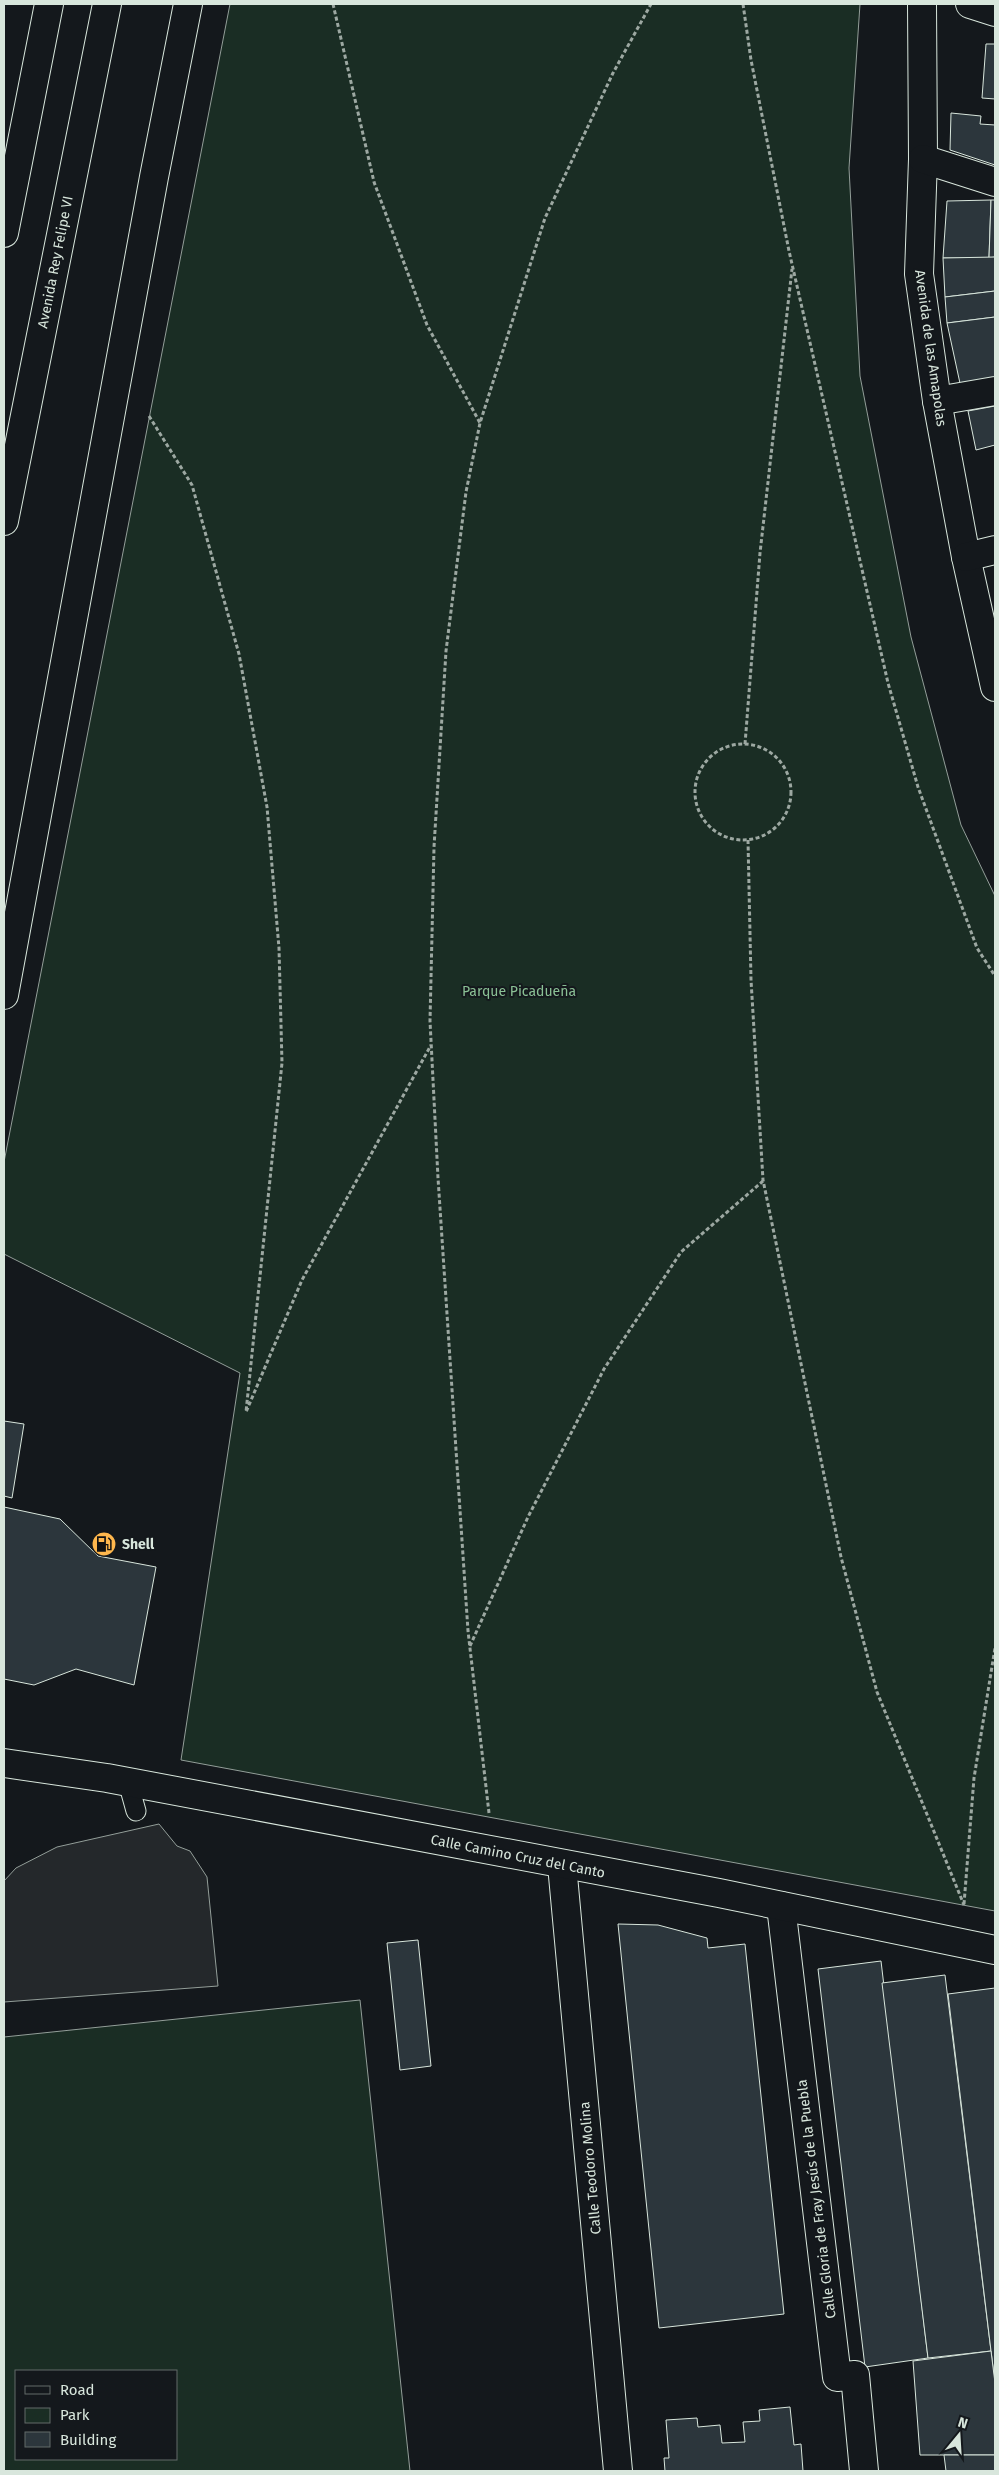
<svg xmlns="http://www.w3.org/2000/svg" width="999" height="2475" font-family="'Fira Sans',sans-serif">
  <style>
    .green { fill: #1a2d24; stroke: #939e99; fill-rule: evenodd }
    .parking { fill: #24282b; stroke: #939e99 }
    .building { fill: #2c363c; stroke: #d8e6dc }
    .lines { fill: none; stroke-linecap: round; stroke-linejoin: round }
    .lane-casing { stroke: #d8e6dc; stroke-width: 21 }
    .street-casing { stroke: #d8e6dc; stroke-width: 30 }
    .secondary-casing { stroke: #d8e6dc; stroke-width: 30 }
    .primary-casing { stroke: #d8e6dc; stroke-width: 30 }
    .path { stroke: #9da8a2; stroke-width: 3; stroke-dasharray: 4 2.5; stroke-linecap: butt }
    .lane { stroke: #14181c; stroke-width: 19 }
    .street { stroke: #14181c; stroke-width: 28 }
    .secondary { stroke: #14181c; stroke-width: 28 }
    .primary { stroke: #14181c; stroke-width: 28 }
    .labels { text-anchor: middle; stroke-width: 4; stroke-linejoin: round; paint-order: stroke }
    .street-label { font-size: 14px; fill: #d8e6dc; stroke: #14181c }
    .park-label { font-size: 14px; fill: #8ac095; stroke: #14181c }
    .poi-label { font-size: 14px; font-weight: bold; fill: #d8e6dc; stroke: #14181c; text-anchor: start }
  </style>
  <rect width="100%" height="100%" fill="#14181c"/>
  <g class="green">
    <polygon points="230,4 860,4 849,168 860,376 911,637 961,825 995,896 995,1911 181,1760 240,1373 4,1254 4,1162"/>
    <path d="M 360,2000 L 410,2471 L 4,2471 L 4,2037 ZM 16,2371 L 176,2371 L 176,2459 L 16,2459 Z"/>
  </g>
  <polygon class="parking" points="159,1824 177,1846 190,1851 207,1877 218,1986 4,2002 4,1881 16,1868 57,1847"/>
  <g class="building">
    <polygon points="986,44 995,44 995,99 982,98"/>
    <polygon points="951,113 981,116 980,124 995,125 995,165 950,150"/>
    <polygon points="991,200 989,258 943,258 947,201"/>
    <polygon points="991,200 995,200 995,257 989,258"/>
    <polygon points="995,257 995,291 945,297 943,258"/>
    <polygon points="995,291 995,317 947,323 945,297"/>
    <polygon points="995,317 995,380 961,388 947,323"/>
    <polygon points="995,406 995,445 976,450 968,411"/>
    <polygon points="4,1421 24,1424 12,1498 4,1496"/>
    <polygon points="4,1507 60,1519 98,1556 156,1567 134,1685 76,1669 34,1685 4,1679"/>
    <polygon points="618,1924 658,1925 707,1938 708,1948 745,1944 784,2314 659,2328"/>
    <polygon points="418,1940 431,2066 400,2070 387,1943"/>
    <polygon points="881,1961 928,2358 865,2367 818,1969"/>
    <polygon points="945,1975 991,2351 928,2358 882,1983"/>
    <polygon points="995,1988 995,2384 948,1994"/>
    <polygon points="991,2351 995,2383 995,2455 920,2455 913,2361"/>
    <polygon points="790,2407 794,2445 801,2444 803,2471 665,2471 664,2458 669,2458 666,2420 697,2418 698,2427 720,2425 722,2443 745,2442 743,2422 760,2421 759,2410"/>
    <polygon points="944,2455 995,2455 995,2471 946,2471"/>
  </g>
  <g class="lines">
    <defs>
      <polyline id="lane" points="128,1782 136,1811"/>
      <g id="street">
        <polyline points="922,4 923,159 919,274 937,401 966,557 995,687"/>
        <polyline points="970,4 995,12"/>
        <polyline points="923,159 995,182"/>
        <polyline points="937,401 995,391"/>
        <polyline points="966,557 995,550"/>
        <polyline points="4,995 154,177 188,4"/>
        <polyline points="562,1865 618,2471"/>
        <polyline points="781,1906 837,2377 855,2375 864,2471"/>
      </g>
      <polyline id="secondary" points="4,1763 107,1778 719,1893 995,1950"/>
      <g id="primary">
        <polyline points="4,233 49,4"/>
        <polyline points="4,521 107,4"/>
      </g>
    </defs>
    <use href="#lane" class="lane-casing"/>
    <use href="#street" class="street-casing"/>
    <use href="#secondary" class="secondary-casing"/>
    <use href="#primary" class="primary-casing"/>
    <g class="path">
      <polyline points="333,4 374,182 427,325 480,423"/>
      <polyline points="743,4 751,60 789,251 888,683 918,787 977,948 995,976"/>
      <polyline points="149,416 192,485 239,654 267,807 279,948 282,1063 246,1412 302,1280 431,1045"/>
      <polyline points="745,744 760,553 792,269"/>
      <circle cx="743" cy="792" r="48"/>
      <polyline points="748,840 751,980 763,1180 841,1557 877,1692 964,1905"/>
      <polyline points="470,1646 528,1517 604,1369 681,1252 763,1181"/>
      <polyline points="489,1813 468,1631 438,1178 430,1021 434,847 446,651 466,492 480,423 545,218 613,73 651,4"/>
      <polyline points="964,1904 974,1778 995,1648"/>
    </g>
    <use href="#lane" class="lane"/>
    <use href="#street" class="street"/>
    <use href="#secondary" class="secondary"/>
    <use href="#primary" class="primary"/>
  </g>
  <defs>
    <symbol id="fuel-disc" viewBox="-11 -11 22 22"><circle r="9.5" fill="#ffb74d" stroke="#14181c"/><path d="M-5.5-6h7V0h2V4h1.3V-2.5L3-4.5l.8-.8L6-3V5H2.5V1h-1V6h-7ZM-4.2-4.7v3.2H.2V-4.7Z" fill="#111"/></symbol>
  </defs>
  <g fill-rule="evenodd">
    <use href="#fuel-disc" x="90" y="1530" width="28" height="28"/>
  </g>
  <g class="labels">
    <g class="street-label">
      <text transform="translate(55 262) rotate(-79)" y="5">Avenida Rey Felipe VI</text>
      <text transform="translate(931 348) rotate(82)" y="5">Avenida de las Amapolas</text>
      <text transform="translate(518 1856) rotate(11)" y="5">Calle Camino Cruz del Canto</text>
      <text transform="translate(590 2168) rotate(-95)" y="5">Calle Teodoro Molina</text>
      <text transform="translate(816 2199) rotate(-97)" y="5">Calle Gloria de Fray Jesús de la Puebla</text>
    </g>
    <g class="park-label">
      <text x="519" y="996">Parque Picadueña</text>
    </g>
    <g class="poi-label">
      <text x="122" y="1549">Shell</text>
    </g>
  </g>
  <rect width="999" height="2475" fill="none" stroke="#d8e6dc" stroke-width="10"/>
  <rect x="15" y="2370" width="162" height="90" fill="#14181c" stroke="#626a69"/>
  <rect x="25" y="2386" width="25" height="8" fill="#14181c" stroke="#626a69"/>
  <text x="60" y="2395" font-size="15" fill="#d8e6dc">Road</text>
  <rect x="25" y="2408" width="25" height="15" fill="#1a2d24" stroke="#626a69"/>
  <text x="60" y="2420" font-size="15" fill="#d8e6dc">Park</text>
  <rect x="25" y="2432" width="25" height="15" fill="#2c363c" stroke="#626a69"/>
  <text x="60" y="2445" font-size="15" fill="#d8e6dc">Building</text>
  <g transform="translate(959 2435) rotate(18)" stroke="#14181c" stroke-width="4" paint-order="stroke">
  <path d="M0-4L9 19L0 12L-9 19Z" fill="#d8e6dc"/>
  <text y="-8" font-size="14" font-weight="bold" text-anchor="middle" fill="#d8e6dc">N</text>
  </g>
</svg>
